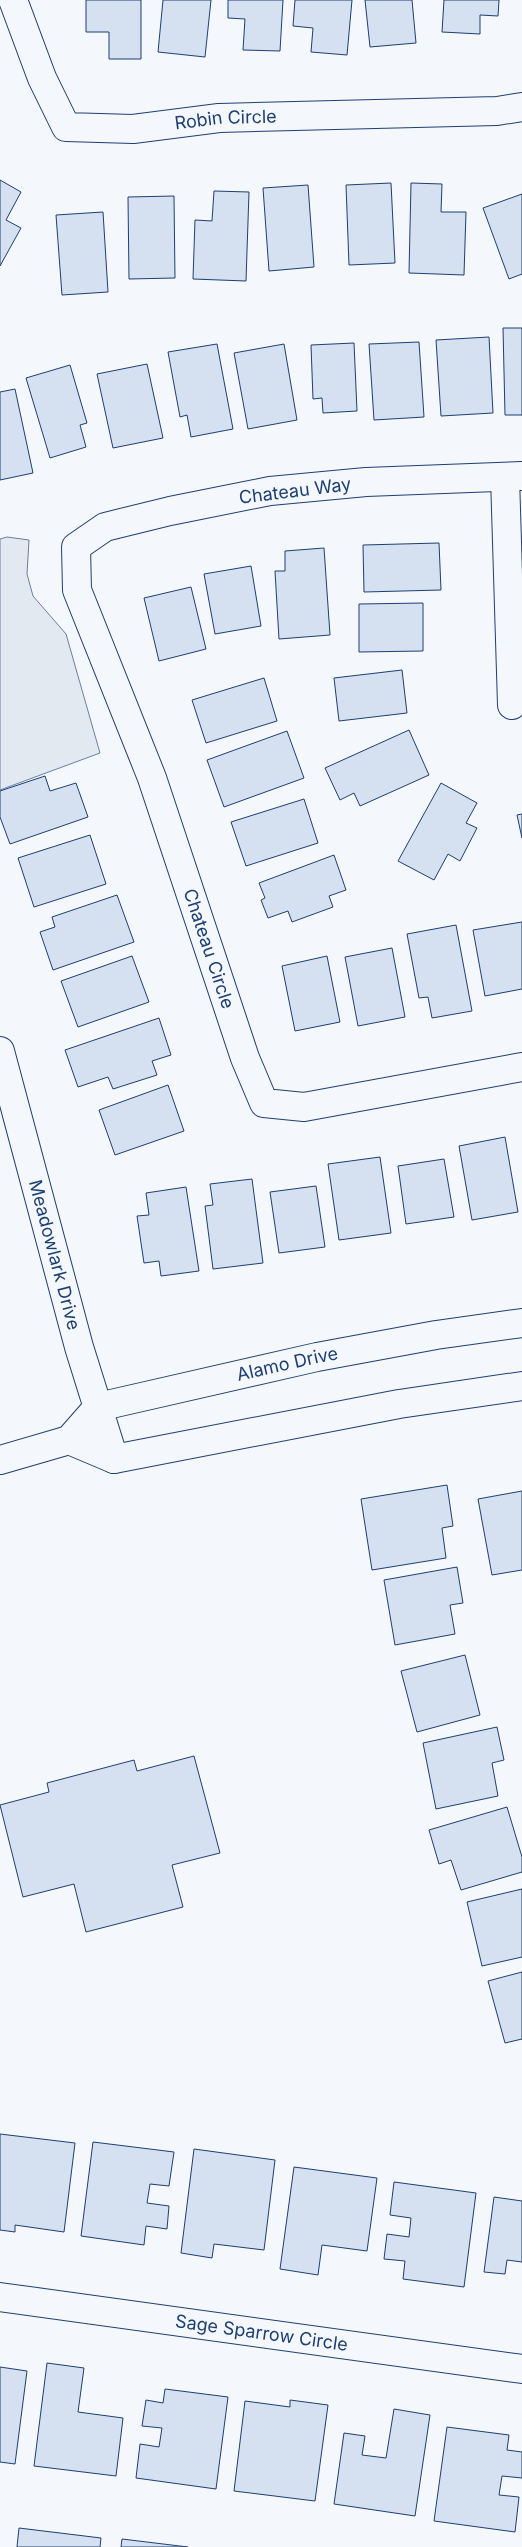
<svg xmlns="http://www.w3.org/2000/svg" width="522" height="2547" font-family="Inter,sans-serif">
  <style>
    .green { fill: #e3e9f0; stroke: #687fa3 }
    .building { fill: #d5e0f0; stroke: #1d3f73 }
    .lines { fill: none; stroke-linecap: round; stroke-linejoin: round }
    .street-casing { stroke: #1d3f73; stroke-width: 30 }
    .secondary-casing { stroke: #1d3f73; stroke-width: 30 }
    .street { stroke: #f4f7fb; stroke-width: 28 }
    .secondary { stroke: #f4f7fb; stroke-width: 28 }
    .labels { text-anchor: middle; stroke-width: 4; stroke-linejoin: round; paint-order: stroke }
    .street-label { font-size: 18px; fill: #1d3f73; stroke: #f4f7fb }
  </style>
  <rect width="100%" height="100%" fill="#f4f7fb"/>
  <polygon class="green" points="7,537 29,540 27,574 33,596 66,634 100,753 0,790 0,539"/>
  <g class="building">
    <polygon points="86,0 141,0 141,59 109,59 109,32 86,32"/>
    <polygon points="163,0 211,0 205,57 158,52"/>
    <polygon points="228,0 283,0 280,51 243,50 245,19 228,18"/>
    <polygon points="295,0 352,0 347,55 311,52 313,28 293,26"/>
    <polygon points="365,0 412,0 416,43 370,47"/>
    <polygon points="444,0 499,0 498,16 480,15 480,34 442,32"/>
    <polygon points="0,180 21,192 6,220 21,228 0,266"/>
    <polygon points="391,183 395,263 349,265 346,185"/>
    <polygon points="411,183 442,184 441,212 466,212 464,275 409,273"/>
    <polygon points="308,185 314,267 269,271 263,188"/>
    <polygon points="214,191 249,192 246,281 193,279 195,220 212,221"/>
    <polygon points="522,194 522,274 509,279 483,208"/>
    <polygon points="174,196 175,278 129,279 128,197"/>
    <polygon points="103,212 108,292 62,295 56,215"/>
    <polygon points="503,328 522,328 522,415 505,415"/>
    <polygon points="489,337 493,413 441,416 436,340"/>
    <polygon points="419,342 424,417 374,420 369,344"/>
    <polygon points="354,343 357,411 323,413 322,398 313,399 311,345"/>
    <polygon points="217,344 233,429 191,437 187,415 180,417 168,352"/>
    <polygon points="284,344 297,420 248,429 234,353"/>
    <polygon points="147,364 163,438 113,448 97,374"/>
    <polygon points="70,365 87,423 80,425 86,447 50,458 26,378"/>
    <polygon points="15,389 33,473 0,480 0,392"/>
    <polygon points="439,543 441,590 364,592 363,545"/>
    <polygon points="324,548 330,635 279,639 275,571 285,571 285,551"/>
    <polygon points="251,566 261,626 215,634 204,574"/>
    <polygon points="191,587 206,649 159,661 144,598"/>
    <polygon points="423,603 423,651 359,652 359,604"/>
    <polygon points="402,670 407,713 339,721 334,678"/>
    <polygon points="264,678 277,721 206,743 192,700"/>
    <polygon points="409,730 429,775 360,806 354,793 340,800 325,768"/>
    <polygon points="287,731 304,778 224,807 207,760"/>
    <polygon points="45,776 50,791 76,783 88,817 10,844 0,817 0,791"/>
    <polygon points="441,783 477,803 466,823 477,828 460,861 448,854 434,880 398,861"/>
    <polygon points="304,799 318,843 246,866 231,822"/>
    <polygon points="522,814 522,838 517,815"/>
    <polygon points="90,835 106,884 34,907 18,858"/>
    <polygon points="334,855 346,890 329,896 333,907 292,922 288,911 268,918 261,900 265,898 259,883"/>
    <polygon points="117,895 134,942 53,970 40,932 55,927 52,917"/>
    <polygon points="522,922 522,989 485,996 473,930"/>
    <polygon points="456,925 472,1011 432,1018 428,997 419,998 407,934"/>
    <polygon points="392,948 405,1017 358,1026 345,957"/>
    <polygon points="132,956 149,1002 78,1027 61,981"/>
    <polygon points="327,956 340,1022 295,1031 282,966"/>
    <polygon points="159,1018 171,1055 152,1061 157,1075 113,1089 108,1077 78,1087 65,1050"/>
    <polygon points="168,1085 184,1131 115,1155 99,1110"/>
    <polygon points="505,1137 518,1212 472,1220 459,1146"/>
    <polygon points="380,1157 391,1233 339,1240 328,1164"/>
    <polygon points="444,1159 454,1217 406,1224 398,1166"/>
    <polygon points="252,1179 263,1263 213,1269 205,1206 213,1205 210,1184"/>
    <polygon points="316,1186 325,1247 279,1253 270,1192"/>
    <polygon points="186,1187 199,1271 161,1276 159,1261 144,1263 137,1216 149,1215 146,1193"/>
    <polygon points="447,1485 453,1526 442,1528 446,1558 372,1570 361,1499"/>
    <polygon points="522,1491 522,1570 492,1575 478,1499"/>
    <polygon points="457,1567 463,1603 450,1605 455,1634 395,1645 384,1580"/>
    <polygon points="465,1655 480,1715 417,1732 401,1671"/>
    <polygon points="497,1727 504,1760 492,1763 498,1796 436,1809 423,1743"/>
    <polygon points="194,1756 220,1853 172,1865 183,1907 86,1932 74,1884 23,1897 0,1805 49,1792 47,1783 134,1760 137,1771"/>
    <polygon points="507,1807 522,1857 522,1872 461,1890 451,1860 439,1864 429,1830"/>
    <polygon points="522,1889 522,1957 482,1966 467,1902"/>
    <polygon points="522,1972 522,2039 505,2043 488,1981"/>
    <polygon points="0,2134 75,2143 64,2232 15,2225 15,2232 0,2230"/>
    <polygon points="93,2142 174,2152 169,2186 150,2184 147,2203 169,2206 167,2229 146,2226 144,2245 81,2236"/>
    <polygon points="194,2149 275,2160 264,2250 214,2244 212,2258 181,2253"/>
    <polygon points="294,2167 377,2178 367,2251 322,2245 318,2275 280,2269"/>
    <polygon points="394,2182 476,2193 464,2287 403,2279 405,2261 384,2259 387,2234 409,2237 411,2218 390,2215"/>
    <polygon points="494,2197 522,2201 522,2262 507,2260 505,2274 484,2272"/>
    <polygon points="47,2363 84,2368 78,2412 123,2418 116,2476 34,2466"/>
    <polygon points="0,2367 27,2371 15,2464 0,2462"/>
    <polygon points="165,2389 228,2397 216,2489 136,2478 140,2444 159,2447 162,2428 142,2426 146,2400 163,2403"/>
    <polygon points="290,2400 328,2405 315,2501 234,2491 245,2401 290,2407"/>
    <polygon points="394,2409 430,2415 415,2516 334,2504 344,2433 365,2436 362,2455 386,2458"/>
    <polygon points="447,2427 509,2435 507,2450 522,2452 522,2478 502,2476 499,2495 519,2497 515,2532 434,2521"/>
    <polygon points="19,2528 101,2538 100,2547 17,2547"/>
    <polygon points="122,2539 188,2547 121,2547"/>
  </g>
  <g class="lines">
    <defs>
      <g id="street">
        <path id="s1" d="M 13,0 L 42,78 L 66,127 L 133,129 L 219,118 L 497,111 L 522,107"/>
        <path id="s2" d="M 522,476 L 366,482 L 270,491 L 170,511 L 105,527 L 76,547 L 77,590 L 152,778 L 245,1058 L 264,1103 L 304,1107 L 522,1067"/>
        <polyline points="505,477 512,705"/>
        <path id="s3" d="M 0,1051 L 79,1347 L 114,1459"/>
        <path id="s4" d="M 0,2297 L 522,2369"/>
      </g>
      <g id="secondary">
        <polyline points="69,1440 114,1459 399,1404 522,1386"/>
        <path id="s5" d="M 0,1460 L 69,1440 L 98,1407 L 317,1357 L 436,1335 L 522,1323"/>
      </g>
    </defs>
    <use href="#street" class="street-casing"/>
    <use href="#secondary" class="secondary-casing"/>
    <use href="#street" class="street"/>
    <use href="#secondary" class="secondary"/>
  </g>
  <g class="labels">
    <g class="street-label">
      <text dy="6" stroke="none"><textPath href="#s1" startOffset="298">Robin Circle</textPath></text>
      <text transform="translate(295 491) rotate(-7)" y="6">Chateau Way</text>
      <text dy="6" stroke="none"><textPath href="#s2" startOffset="882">Chateau Circle</textPath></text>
      <text dy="6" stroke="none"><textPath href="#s3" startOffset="211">Meadowlark Drive</textPath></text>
      <text dy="6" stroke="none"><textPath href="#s5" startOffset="310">Alamo Drive</textPath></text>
      <text dy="6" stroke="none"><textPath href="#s4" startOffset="264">Sage Sparrow Circle</textPath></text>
    </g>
  </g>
</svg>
